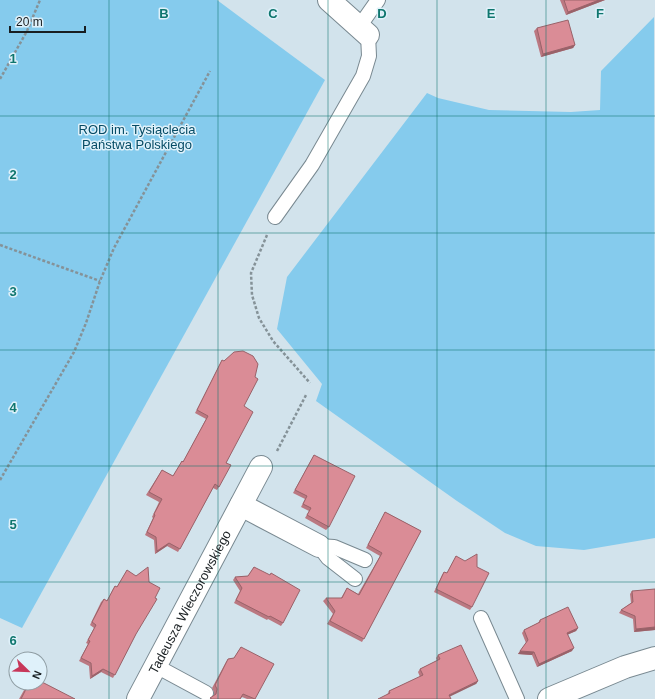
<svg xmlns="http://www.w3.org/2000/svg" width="655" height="699" font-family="Arial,sans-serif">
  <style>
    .green { fill: #85cbed }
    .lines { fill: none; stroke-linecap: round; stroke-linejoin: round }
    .service-casing { stroke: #798991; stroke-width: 16 }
    .minor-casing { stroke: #798991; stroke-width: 24 }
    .path { stroke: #859298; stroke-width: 2.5; stroke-dasharray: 3 2; stroke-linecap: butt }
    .service { stroke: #fff; stroke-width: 14 }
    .minor { stroke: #fff; stroke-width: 22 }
    .wall { fill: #bb7881 }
    .shaded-wall { fill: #996269 }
    .building { fill: #da8c96; stroke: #996269 }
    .grid { fill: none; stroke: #0f766e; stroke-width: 1; stroke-opacity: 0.55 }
    .labels { text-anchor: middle; stroke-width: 3; stroke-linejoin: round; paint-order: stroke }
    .park-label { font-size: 13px; fill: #054b65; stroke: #dff1fa }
    .street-label { font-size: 13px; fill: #181e21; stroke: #dff1fa }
    .grid-label { font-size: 13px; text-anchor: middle; font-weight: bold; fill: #0f766e; stroke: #dff1fa; stroke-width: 3; stroke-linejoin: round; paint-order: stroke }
  </style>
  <rect width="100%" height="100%" fill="#d2e3ec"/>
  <g class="green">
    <polygon points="0,0 217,0 325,80 22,628 0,618"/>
    <polygon points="654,17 655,538 584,550 536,546 505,533 457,501 316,401 322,384 277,329 287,277 427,93 438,98 489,110 571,112 600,110 601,71"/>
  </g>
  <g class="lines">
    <defs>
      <g id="service">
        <polyline points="359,27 378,0"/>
        <polyline points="275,217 312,165 363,76 369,56 368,35"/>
        <polyline points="319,546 328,558 355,579"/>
        <polyline points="319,546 334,547 365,560"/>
        <polyline points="481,618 517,699"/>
        <polyline points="156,666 206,693"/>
      </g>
      <g id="minor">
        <polyline points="329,0 368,35"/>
        <polyline points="241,505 319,546"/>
        <path id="s1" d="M 138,699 L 261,467"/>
        <polyline points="549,699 625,667 655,658"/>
      </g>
    </defs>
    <use href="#service" class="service-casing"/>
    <use href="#minor" class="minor-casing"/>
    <g class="path">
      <polyline points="0,79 27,31 40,0"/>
      <polyline points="267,235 251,273 252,295 259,318 273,341 310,383"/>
      <polyline points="0,245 100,281"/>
      <polyline points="277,451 306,395"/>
      <polyline points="0,480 74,352 86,323 100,281 114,248 210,71"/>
    </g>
    <use href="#service" class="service"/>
    <use href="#minor" class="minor"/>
  </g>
  <g class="wall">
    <polygon points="560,0 605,0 566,15"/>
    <polygon points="537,28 575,45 573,48 541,57 534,31"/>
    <polygon points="222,360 244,406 219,487 217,490 213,488 178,552 167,546 155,554 154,540 145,535 153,518 152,517 159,502 146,495 162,470 173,476 182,461 183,462 206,419 195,413"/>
    <polygon points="314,455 329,527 326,530 305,518 309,511 301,507 305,499 293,493"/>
    <polygon points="385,512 421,531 362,642 327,624 333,614 323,601 326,598 341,598 347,588 358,594 380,556 366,548"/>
    <polygon points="456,556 472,607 470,610 434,592 442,575 444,572 447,573"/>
    <polygon points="254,567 283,623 281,626 268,619 267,620 234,603 240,591 233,580 235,577 248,576"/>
    <polygon points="127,570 136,634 113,678 101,672 90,679 89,666 79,661 88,644 86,643 94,628 90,625 101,602 104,599 107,601 113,589 115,586 117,587"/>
    <polygon points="632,591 655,591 655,630 634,632 633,619 619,613 621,610 631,603 630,594"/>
    <polygon points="540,620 578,628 576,631 567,635 572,651 537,667 532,655 518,654 526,643 522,633 524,630 538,623"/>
    <polygon points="241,647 255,699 247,699 242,697 240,699 210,699 214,695 214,692 212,688 226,662 228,659 234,658"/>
    <polygon points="438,655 478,681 476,684 387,695 389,691 420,677 418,672 420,669 437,661 436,658"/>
    <polygon points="28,683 40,683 75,699 19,699"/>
  </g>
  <g class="shaded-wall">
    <polygon points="599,0 605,0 566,15 568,12"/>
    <polygon points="575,45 573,48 541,57 543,54"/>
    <polygon points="169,543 167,546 155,554 157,551"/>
    <polygon points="655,627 655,630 634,632 636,629"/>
    <polygon points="578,628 576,631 564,636 567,633"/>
    <polygon points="574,648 572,651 537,667 539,664"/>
    <polygon points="520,651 534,652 532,655 518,654"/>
    <polygon points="103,669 101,672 90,679 92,676"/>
    <polygon points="478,681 476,684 447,698 449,695"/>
  </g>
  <g class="building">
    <polygon points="564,0 599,0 568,12"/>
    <polygon points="568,20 575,45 543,54 537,28"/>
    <polygon points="243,351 253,356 258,364 255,377 258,379 244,406 253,412 226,463 231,465 219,487 215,484 180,549 169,543 157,551 156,537 147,532 155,515 154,514 162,499 149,492 162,470 173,476 182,461 183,462 208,416 197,410 222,360 224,361 234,352"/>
    <polygon points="314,455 355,476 329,527 307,515 311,508 303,504 307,496 295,490"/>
    <polygon points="385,512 421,531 364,639 330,621 335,611 326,598 342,598 347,588 359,595 382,553 368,545"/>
    <polygon points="477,554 477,567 489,573 472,607 436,589 444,572 447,573 456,556 465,561"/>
    <polygon points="148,567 149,582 160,588 155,598 157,599 136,634 115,675 103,669 92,676 91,663 81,658 90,641 88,640 96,625 92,622 104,599 107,601 115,586 117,587 127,570 136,576"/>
    <polygon points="254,567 270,575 271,573 300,590 283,623 270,616 269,617 236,600 242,588 235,577 248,576"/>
    <polygon points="655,589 655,627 636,629 635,616 621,610 633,602 632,591"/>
    <polygon points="568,607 578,628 567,633 574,648 539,664 534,652 520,651 528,640 524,630 540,622 540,620"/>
    <polygon points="461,645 478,681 449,695 451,699 378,699 390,693 389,691 423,675 420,669 440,659 438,655"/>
    <polygon points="241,647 274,664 255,699 243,694 240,699 212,699 210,698 216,694 217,689 215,685 228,659 234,658"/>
    <polygon points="40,681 75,699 21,699 29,683 40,683"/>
  </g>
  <path class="grid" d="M 109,0 L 109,699M 218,0 L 218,699M 328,0 L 328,699M 437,0 L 437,699M 546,0 L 546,699M 0,116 L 655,116M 0,233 L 655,233M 0,350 L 655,350M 0,466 L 655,466M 0,582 L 655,582"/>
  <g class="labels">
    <g class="park-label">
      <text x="137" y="134">ROD im. Tysiąclecia<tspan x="137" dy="15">Państwa Polskiego</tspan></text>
    </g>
    <g class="street-label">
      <text dy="5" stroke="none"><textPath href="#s1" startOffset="110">Tadeusza Wieczorowskiego</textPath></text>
    </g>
  </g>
  <g class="grid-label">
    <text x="164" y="18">B</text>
    <text x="273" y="18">C</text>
    <text x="382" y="18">D</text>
    <text x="491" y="18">E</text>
    <text x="600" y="18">F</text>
    <text x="13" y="63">1</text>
    <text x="13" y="179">2</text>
    <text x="13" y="296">3</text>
    <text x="13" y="412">4</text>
    <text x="13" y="529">5</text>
    <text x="13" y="645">6</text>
  </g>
  <g transform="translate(28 671) rotate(113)"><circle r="19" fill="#dff1fa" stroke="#8f9da3"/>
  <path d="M0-3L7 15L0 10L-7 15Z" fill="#c7375a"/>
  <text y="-6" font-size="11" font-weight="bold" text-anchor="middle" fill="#181e21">N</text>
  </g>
  <path d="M10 26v6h75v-6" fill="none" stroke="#181e21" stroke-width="2"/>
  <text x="16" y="26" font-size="12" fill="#181e21" stroke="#dff1fa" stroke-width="3" paint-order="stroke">20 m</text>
</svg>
